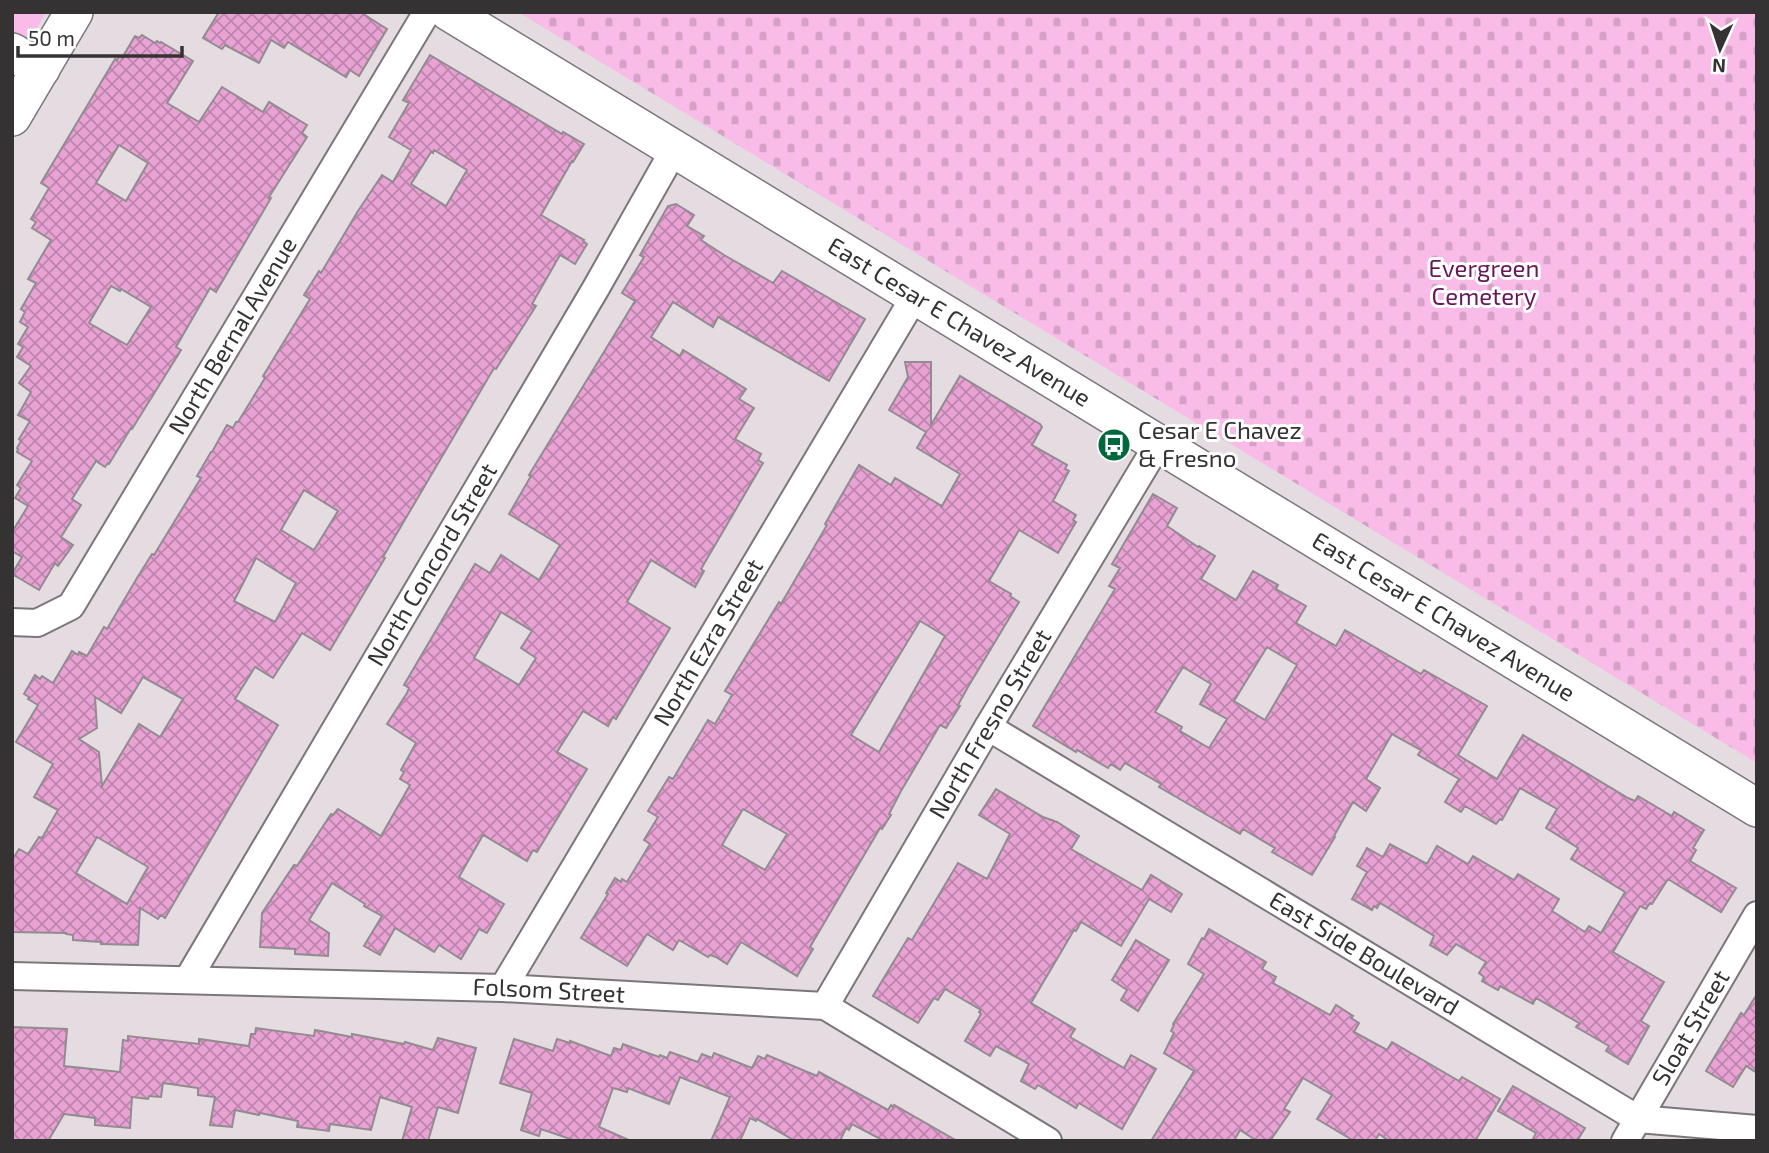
<svg xmlns="http://www.w3.org/2000/svg" width="1769" height="1153" font-family="'Exo 2',sans-serif">
  <style>
    .green { fill: #f9bbe7 }
    .cemetery { fill: url(#cemetery-stones) }
    .building { fill: url(#building-cross-hatch); stroke: #928b8f; stroke-width: 2; fill-rule: evenodd }
    .lines { fill: none; stroke-linecap: round; stroke-linejoin: round }
    .street-casing { stroke: #7c767a; stroke-width: 30 }
    .secondary-casing { stroke: #7c767a; stroke-width: 40 }
    .street { stroke: #fff; stroke-width: 26 }
    .secondary { stroke: #fff; stroke-width: 37 }
    .labels { text-anchor: middle; stroke-width: 6; stroke-linejoin: round; paint-order: stroke }
    .park-label { font-size: 24px; fill: #671657; stroke: #fff }
    .street-label { font-size: 24px; fill: #353234; stroke: #fff }
    .poi-label { font-size: 24px; fill: #353234; stroke: #fff; text-anchor: start }
  </style>
  <defs>
    <pattern id="cemetery-stones" width="16" height="16" patternUnits="userSpaceOnUse" patternTransform="scale(1.75)"><rect width="16" height="16" fill="#f9bbe7"/><path d="M2 7V4a2 2 0 0 1 4 0v3zM10 15v-3a2 2 0 0 1 4 0v3z" fill="#d6a1c7"/></pattern>
    <pattern id="building-cross-hatch" width="8" height="8" patternUnits="userSpaceOnUse" patternTransform="scale(1.75)"><rect width="8" height="8" fill="#e8a2d4"/><path d="M0 0l8 8M0 8l8-8" fill="none" stroke="#bd85ad"/></pattern>
  </defs>
  <rect width="100%" height="100%" fill="#e4dce1"/>
  <polygon class="green" points="12,12 46,12 29,42 12,41"/>
  <polygon class="cemetery" points="518,12 1757,12 1757,763"/>
  <g class="building">
    <polygon points="219,12 360,12 387,29 359,76 350,70 346,77 288,42 284,48 271,40 259,63 225,45 222,49 203,38"/>
    <path d="M 142,35 L 155,43 L 157,41 L 160,43 L 161,42 L 193,61 L 167,103 L 199,122 L 222,87 L 263,112 L 269,102 L 307,125 L 302,133 L 307,137 L 269,197 L 271,198 L 216,292 L 210,288 L 176,347 L 181,350 L 132,429 L 131,428 L 109,464 L 108,463 L 105,467 L 96,461 L 72,499 L 81,505 L 61,537 L 73,545 L 58,566 L 55,563 L 39,590 L 12,574 L 22,557 L 12,551 L 12,532 L 28,506 L 15,498 L 21,488 L 17,485 L 32,461 L 17,452 L 18,449 L 17,448 L 21,441 L 19,439 L 30,421 L 18,415 L 31,392 L 19,383 L 31,366 L 17,357 L 23,347 L 18,344 L 28,327 L 20,322 L 25,312 L 21,309 L 36,283 L 28,279 L 51,240 L 32,228 L 36,222 L 31,219 L 49,188 L 41,183 L 115,59 L 117,60 L 119,56 L 122,58 L 135,36 L 139,38 ZM 119,145 L 148,163 L 126,201 L 96,183 ZM 111,286 L 120,291 L 121,289 L 151,307 L 127,345 L 89,323 Z"/>
    <path d="M 430,55 L 562,134 L 563,132 L 584,144 L 573,162 L 572,161 L 541,215 L 584,240 L 583,241 L 587,244 L 575,264 L 560,255 L 532,304 L 536,306 L 496,369 L 494,368 L 383,557 L 385,558 L 330,650 L 302,633 L 273,678 L 255,667 L 235,699 L 278,725 L 165,918 L 161,915 L 158,919 L 140,908 L 138,945 L 101,944 L 101,942 L 73,940 L 73,935 L 66,934 L 66,933 L 12,932 L 12,860 L 19,849 L 28,854 L 39,837 L 42,838 L 58,810 L 34,797 L 53,764 L 16,742 L 38,705 L 28,699 L 29,697 L 24,694 L 35,675 L 40,679 L 42,676 L 53,683 L 72,651 L 78,655 L 79,652 L 87,656 L 104,627 L 107,629 L 137,578 L 152,554 L 154,555 L 201,478 L 197,476 L 211,452 L 212,452 L 227,425 L 233,428 L 236,422 L 238,422 L 265,378 L 263,376 L 310,299 L 304,295 L 319,271 L 321,273 L 358,211 L 382,175 L 393,182 L 411,150 L 389,137 L 409,103 L 403,100 ZM 434,150 L 467,170 L 446,206 L 411,184 L 431,152 L 433,153 ZM 304,490 L 338,511 L 314,550 L 281,530 ZM 256,558 L 296,583 L 275,622 L 234,601 ZM 143,677 L 183,699 L 160,737 L 139,724 L 102,786 L 99,752 L 79,739 L 97,728 L 95,697 L 121,713 ZM 97,837 L 148,867 L 127,904 L 76,873 Z"/>
    <path d="M 676,204 L 694,215 L 687,226 L 704,236 L 701,240 L 724,255 L 773,283 L 782,271 L 865,319 L 829,381 L 718,317 L 713,327 L 673,302 L 651,337 L 680,356 L 683,350 L 746,389 L 739,399 L 754,408 L 735,439 L 761,454 L 758,460 L 763,463 L 701,569 L 704,571 L 695,587 L 651,560 L 627,602 L 670,628 L 616,719 L 613,717 L 608,726 L 583,711 L 557,752 L 587,769 L 537,852 L 533,850 L 527,861 L 483,835 L 459,877 L 504,904 L 487,933 L 479,929 L 461,959 L 439,945 L 434,952 L 395,928 L 380,955 L 364,946 L 382,916 L 364,906 L 365,904 L 332,883 L 309,920 L 329,933 L 328,956 L 295,954 L 295,949 L 260,947 L 262,913 L 294,865 L 297,866 L 331,814 L 333,815 L 338,809 L 381,836 L 410,785 L 400,779 L 404,772 L 401,770 L 416,743 L 387,724 L 407,693 L 409,688 L 404,685 L 475,564 L 490,573 L 501,555 L 539,580 L 560,545 L 509,514 L 531,476 L 529,475 L 635,301 L 622,293 L 644,257 L 640,255 L 668,206 ZM 501,612 L 532,631 L 521,648 L 536,658 L 519,685 L 474,658 Z"/>
    <path d="M 905,362 L 931,362 L 931,425 L 960,376 L 1040,424 L 1042,427 L 1032,445 L 1067,465 L 1065,469 L 1069,471 L 1053,501 L 1076,515 L 1073,520 L 1076,522 L 1058,553 L 1019,530 L 989,581 L 1011,594 L 1010,596 L 1019,602 L 968,687 L 958,705 L 960,706 L 946,728 L 940,725 L 901,791 L 889,814 L 891,815 L 882,829 L 880,828 L 810,947 L 813,949 L 797,976 L 741,942 L 727,964 L 716,957 L 710,955 L 708,957 L 679,940 L 673,950 L 647,934 L 627,966 L 581,938 L 608,894 L 606,893 L 615,878 L 621,882 L 622,879 L 627,882 L 650,844 L 644,840 L 658,817 L 648,811 L 669,777 L 673,779 L 708,720 L 715,724 L 732,695 L 725,691 L 779,602 L 781,604 L 827,525 L 825,524 L 859,465 L 891,485 L 895,478 L 942,506 L 960,474 L 917,448 L 926,432 L 889,410 L 908,377 ZM 920,621 L 945,636 L 879,752 L 851,735 ZM 743,809 L 787,834 L 765,870 L 722,845 Z"/>
    <path d="M 1153,494 L 1177,508 L 1167,526 L 1198,547 L 1199,546 L 1215,556 L 1201,579 L 1236,600 L 1253,571 L 1278,585 L 1276,589 L 1306,606 L 1296,623 L 1336,646 L 1345,630 L 1421,674 L 1424,670 L 1487,706 L 1458,755 L 1497,779 L 1523,735 L 1628,798 L 1635,801 L 1638,796 L 1672,816 L 1674,812 L 1704,830 L 1693,848 L 1696,850 L 1690,861 L 1736,888 L 1721,912 L 1668,879 L 1652,904 L 1650,903 L 1646,909 L 1640,906 L 1613,952 L 1664,982 L 1641,1021 L 1649,1026 L 1628,1064 L 1606,1051 L 1609,1046 L 1576,1027 L 1579,1023 L 1536,998 L 1533,1004 L 1500,986 L 1498,990 L 1482,981 L 1484,977 L 1479,973 L 1486,962 L 1456,944 L 1447,955 L 1430,945 L 1434,936 L 1380,903 L 1377,908 L 1374,906 L 1372,910 L 1352,899 L 1367,872 L 1357,866 L 1367,848 L 1383,857 L 1390,844 L 1427,864 L 1437,846 L 1468,864 L 1473,856 L 1514,880 L 1518,874 L 1559,899 L 1552,911 L 1585,932 L 1589,926 L 1601,933 L 1625,892 L 1571,859 L 1578,848 L 1546,828 L 1557,809 L 1520,788 L 1502,820 L 1500,819 L 1496,824 L 1465,806 L 1461,812 L 1445,802 L 1459,779 L 1418,755 L 1421,750 L 1392,734 L 1366,779 L 1380,788 L 1366,811 L 1353,802 L 1334,836 L 1335,837 L 1312,875 L 1272,852 L 1275,848 L 1243,829 L 1240,834 L 1159,787 L 1161,784 L 1125,763 L 1120,770 L 1111,764 L 1108,768 L 1077,750 L 1076,752 L 1033,726 L 1115,589 L 1109,586 L 1120,568 L 1112,564 ZM 1267,647 L 1297,665 L 1265,720 L 1234,701 ZM 1183,667 L 1211,684 L 1200,704 L 1227,719 L 1209,748 L 1180,731 L 1182,727 L 1155,712 Z"/>
    <polygon points="996,789 1043,817 1057,822 1079,836 1071,849 1142,890 1151,875 1182,894 1171,912 1149,899 1121,946 1081,922 1076,931 1074,930 1031,1003 1075,1029 1070,1037 1124,1068 1131,1055 1156,1069 1122,1129 1079,1103 1076,1108 1038,1085 1035,1089 1021,1081 1029,1064 996,1046 990,1056 965,1041 981,1014 979,1012 981,1010 945,989 938,1000 934,998 918,1023 873,996 908,938 912,940 958,863 987,879 1010,834 979,815"/>
    <polygon points="1209,929 1266,962 1262,969 1276,977 1273,983 1330,1015 1336,1005 1353,1016 1351,1018 1359,1023 1354,1032 1387,1050 1392,1042 1459,1081 1462,1077 1500,1099 1475,1141 1389,1141 1379,1134 1375,1141 1354,1141 1317,1119 1332,1095 1303,1078 1284,1109 1290,1112 1270,1141 1257,1141 1240,1130 1234,1141 1151,1141 1194,1071 1164,1053 1174,1033 1171,1031 1174,1025 1173,1024 1204,974 1188,964 1202,938 1204,939"/>
    <polygon points="1136,940 1169,960 1138,1011 1121,1000 1127,990 1112,980"/>
    <polygon points="1757,994 1757,1073 1746,1066 1733,1087 1706,1071 1741,1013 1744,1015"/>
    <polygon points="12,1027 67,1029 64,1066 120,1072 123,1040 128,1041 128,1036 199,1044 199,1039 249,1046 251,1034 255,1034 256,1028 314,1036 315,1030 352,1037 352,1034 404,1044 405,1042 433,1050 438,1038 476,1048 458,1113 438,1107 428,1141 402,1141 412,1107 380,1097 371,1130 330,1124 329,1131 297,1127 298,1121 260,1113 259,1115 235,1110 232,1127 210,1125 215,1097 198,1095 198,1088 163,1083 161,1097 149,1096 148,1099 132,1097 130,1128 95,1125 95,1118 64,1114 48,1141 12,1141"/>
    <polygon points="514,1039 553,1051 557,1039 570,1043 570,1041 611,1056 614,1048 621,1050 623,1044 659,1057 660,1055 667,1058 670,1052 698,1062 702,1054 712,1058 714,1053 752,1068 758,1056 765,1059 767,1055 817,1076 819,1072 888,1110 891,1105 893,1107 894,1105 957,1141 884,1141 852,1124 849,1130 846,1128 840,1141 795,1141 757,1119 756,1121 750,1118 740,1141 711,1141 730,1097 680,1077 669,1104 628,1088 627,1092 613,1088 599,1127 631,1141 576,1141 541,1129 539,1136 521,1130 532,1093 500,1083"/>
    <polygon points="1513,1086 1585,1128 1577,1141 1532,1141 1536,1133 1498,1111"/>
  </g>
  <g class="lines">
    <defs>
      <g id="street">
        <path id="s1" d="M 12,622 L 37,623 L 71,606 L 427,12"/>
        <path id="s2" d="M 988,727 L 1638,1119 L 1757,1129"/>
        <path id="s3" d="M 12,976 L 503,988 L 825,1006 L 1048,1141"/>
        <path id="s4" d="M 188,979 L 596,288 L 674,150"/>
        <path id="s5" d="M 503,988 L 915,296"/>
        <path id="s6" d="M 825,1006 L 988,727 L 1158,444"/>
        <path id="s7" d="M 1625,1141 L 1757,915"/>
      </g>
      <g id="secondary">
        <path id="s8" d="M 449,12 L 1757,808"/>
        <polyline points="12,52 41,69"/>
        <polyline points="12,117 74,12"/>
      </g>
    </defs>
    <use href="#street" class="street-casing"/>
    <use href="#secondary" class="secondary-casing"/>
    <use href="#street" class="street"/>
    <use href="#secondary" class="secondary"/>
  </g>
  <defs>
    <symbol id="bus-disc" viewBox="-11 -11 22 22"><circle r="9.5" fill="#01683d" stroke="#fff"/><path d="M-5-6H5V4H4V6H2V4H-2V6H-4V4H-5ZM-3.5-4V0h7V-4ZM-3.5 1.2v1.5H-2V1.2ZM2 1.2v1.5H3.5V1.2Z" fill="#fff"/></symbol>
  </defs>
  <g fill-rule="evenodd">
    <use href="#bus-disc" x="1095" y="426" width="38" height="38"/>
  </g>
  <g class="labels">
    <g class="park-label">
      <text x="1484" y="277">Evergreen<tspan x="1484" dy="28">Cemetery</tspan></text>
    </g>
    <g class="street-label">
      <text dy="8" stroke="none"><textPath href="#s8" startOffset="597">East Cesar E Chavez Avenue</textPath></text>
      <text dy="8" stroke="none"><textPath href="#s1" startOffset="378">North Bernal Avenue</textPath></text>
      <text dy="8" stroke="none"><textPath href="#s4" startOffset="481">North Concord Street</textPath></text>
      <text dy="8" stroke="none"><textPath href="#s8" startOffset="1164">East Cesar E Chavez Avenue</textPath></text>
      <text dy="8" stroke="none"><textPath href="#s5" startOffset="402">North Ezra Street</textPath></text>
      <text dy="8" stroke="none"><textPath href="#s6" startOffset="327">North Fresno Street</textPath></text>
      <text dy="8" stroke="none"><textPath href="#s2" startOffset="439">East Side Boulevard</textPath></text>
      <text dy="8" stroke="none"><textPath href="#s3" startOffset="537">Folsom Street</textPath></text>
      <text dy="8" stroke="none"><textPath href="#s7" startOffset="131">Sloat Street</textPath></text>
    </g>
    <g class="poi-label">
      <text x="1138" y="439">Cesar E Chavez<tspan x="1138" dy="28">&amp; Fresno</tspan></text>
    </g>
  </g>
  <rect width="1769" height="1153" fill="none" stroke="#353234" stroke-width="28"/>
  <g transform="translate(1720 49) rotate(183)" stroke="#ffffff" stroke-width="5" paint-order="stroke">
  <path d="M0-5L12 26L0 18L-12 26Z" fill="#353234"/>
  <text y="-10" font-size="19" font-weight="bold" text-anchor="middle" fill="#353234">N</text>
  </g>
  <path d="M18 46v10h164v-10" fill="none" stroke="#353234" stroke-width="3.5"/>
  <text x="28" y="46" font-size="21" fill="#353234" stroke="#ffffff" stroke-width="5" paint-order="stroke">50 m</text>
</svg>
